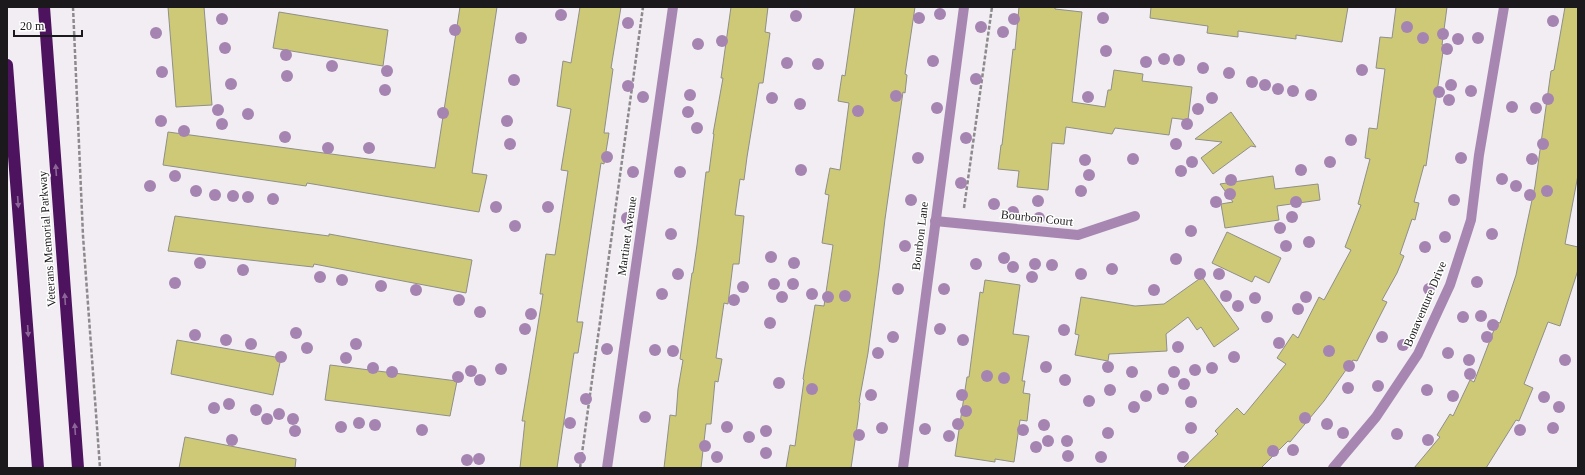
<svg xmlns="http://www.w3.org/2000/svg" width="1585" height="475" font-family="Georgia,serif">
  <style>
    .building { fill: #cec977; stroke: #8f8f89 }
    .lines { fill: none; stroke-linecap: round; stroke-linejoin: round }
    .path { stroke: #8d8a8d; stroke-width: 2.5; stroke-dasharray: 4 2; stroke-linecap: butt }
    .minor { stroke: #a787b2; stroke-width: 10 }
    .highway { stroke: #4d135e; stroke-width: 12 }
    .tree { fill: #a684b1 }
    .oneway { fill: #8b6696 }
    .labels { text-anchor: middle; stroke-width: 3; stroke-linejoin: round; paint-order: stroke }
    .street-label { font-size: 12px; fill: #1b191b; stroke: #fff }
  </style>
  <rect width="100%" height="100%" fill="#f1edf2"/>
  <g class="building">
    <polygon points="168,7 204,7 212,105 176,107"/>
    <polygon points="460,7 497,7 472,173 487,175 479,212 307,183 306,186 163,165 168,132 435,168"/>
    <polygon points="580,7 621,7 611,68 613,69 604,133 609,133 604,164 601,163 577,322 583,322 578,353 574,353 557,468 520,468 525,421 522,421 543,294 540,294 546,254 555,255 568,171 561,170 571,109 557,106 563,61 571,63"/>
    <polygon points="731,7 768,7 765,32 770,33 763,83 759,83 747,157 744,180 740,179 735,215 744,216 739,264 733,264 728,304 724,303 716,358 722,359 718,382 715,381 711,424 706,424 701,468 664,468 670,415 676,416 678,389 683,360 680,359 692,273 693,273 697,245 706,172 709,172 714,134 713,134 723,78 721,78"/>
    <polygon points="855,7 915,7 905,74 907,75 905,93 903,92 885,219 879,270 868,353 859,402 860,403 858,420 851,468 786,468 790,445 795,446 804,380 803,379 815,305 824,306 833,245 822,243 829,195 825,194 830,168 840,170 849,103 838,101 842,75 845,76"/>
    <polygon points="1019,7 1055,7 1055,9 1082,12 1072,102 1105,107 1108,90 1111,90 1114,70 1143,74 1142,81 1192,87 1188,120 1172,118 1169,135 1115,128 1112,134 1066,127 1064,144 1052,143 1048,190 1017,187 1019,171 998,169 1001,145 1002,145 1013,49 1015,50"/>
    <polygon points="1151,7 1348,7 1342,42 1296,35 1296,39 1238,31 1238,37 1207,33 1208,26 1150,18"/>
    <polygon points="1396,7 1447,7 1442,45 1444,45 1426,166 1424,165 1414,202 1419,203 1415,220 1412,219 1400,254 1404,256 1397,273 1382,300 1387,302 1357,361 1353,360 1324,401 1290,442 1288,441 1261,468 1183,468 1218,434 1215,431 1237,408 1244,415 1286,364 1277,358 1293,334 1298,338 1319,297 1324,300 1351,250 1345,247 1361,205 1358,204 1370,159 1365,158 1369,128 1377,129 1385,69 1376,68 1380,37 1392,38"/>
    <polygon points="1565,7 1578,7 1578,175 1565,244 1578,247 1578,270 1560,326 1548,322 1524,384 1533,388 1519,421 1516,420 1486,468 1414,468 1440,437 1437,435 1450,414 1453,416 1470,380 1474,382 1497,322 1500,323 1516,275 1535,186 1551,71 1554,70"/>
    <polygon points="279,12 388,30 383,66 273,48"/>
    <polygon points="1231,112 1256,147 1251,146 1213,174 1201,158 1222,142 1195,139"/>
    <polygon points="1273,176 1275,189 1318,184 1320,200 1277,206 1279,220 1225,228 1221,204 1233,202 1220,184"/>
    <polygon points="175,216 329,236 329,234 472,260 466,293 314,264 313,267 168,251"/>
    <polygon points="1227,232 1281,258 1269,283 1255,276 1252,282 1212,263"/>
    <polygon points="1202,277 1239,329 1214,347 1201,327 1197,330 1188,317 1166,334 1167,351 1109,354 1108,361 1075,355 1079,335 1075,334 1081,297 1135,306 1164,304"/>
    <polygon points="985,280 1020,285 1013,334 1029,336 1022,381 1025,381 1023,393 1030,394 1027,421 1020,420 1014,462 995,459 995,462 955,456 967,377 969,377 980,292 983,293"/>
    <polygon points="177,340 281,358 273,395 171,374"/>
    <polygon points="330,365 457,381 450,416 325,400"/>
    <polygon points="185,437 296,459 295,468 179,468"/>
  </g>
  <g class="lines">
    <g class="path">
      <polyline points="73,7 83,236 100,468"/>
      <polyline points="964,208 992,7"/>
      <polyline points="580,468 643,7"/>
    </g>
    <g class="minor">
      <polyline points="935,221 1078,235 1135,216"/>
      <polyline points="607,468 673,7"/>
      <polyline points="903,468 964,7"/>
      <polyline points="1333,468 1376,417 1418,354 1450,285 1471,220 1479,155 1504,7"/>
    </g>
    <g class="highway">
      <polyline points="44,7 78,468"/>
      <polyline points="7,65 38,468"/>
    </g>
  </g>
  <g class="tree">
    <circle cx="940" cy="14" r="6"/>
    <circle cx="561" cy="15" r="6"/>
    <circle cx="796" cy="16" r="6"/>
    <circle cx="919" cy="18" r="6"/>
    <circle cx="1103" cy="18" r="6"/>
    <circle cx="222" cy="19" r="6"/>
    <circle cx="1014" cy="19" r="6"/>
    <circle cx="1553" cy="21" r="6"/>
    <circle cx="628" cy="23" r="6"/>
    <circle cx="981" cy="27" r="6"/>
    <circle cx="1407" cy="27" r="6"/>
    <circle cx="455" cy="30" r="6"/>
    <circle cx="1003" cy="32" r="6"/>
    <circle cx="156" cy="33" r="6"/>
    <circle cx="1443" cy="34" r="6"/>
    <circle cx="521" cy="38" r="6"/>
    <circle cx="1423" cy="38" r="6"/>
    <circle cx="1478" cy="38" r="6"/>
    <circle cx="1458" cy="39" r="6"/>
    <circle cx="722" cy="41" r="6"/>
    <circle cx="698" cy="44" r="6"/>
    <circle cx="225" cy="48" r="6"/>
    <circle cx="1447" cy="49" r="6"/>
    <circle cx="1106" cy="51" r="6"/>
    <circle cx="286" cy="55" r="6"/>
    <circle cx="1164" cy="59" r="6"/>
    <circle cx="1179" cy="60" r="6"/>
    <circle cx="933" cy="61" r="6"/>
    <circle cx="1146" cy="62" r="6"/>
    <circle cx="787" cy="63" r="6"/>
    <circle cx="818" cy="64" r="6"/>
    <circle cx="332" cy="66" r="6"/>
    <circle cx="1203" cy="68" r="6"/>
    <circle cx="1362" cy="70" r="6"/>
    <circle cx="387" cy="71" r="6"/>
    <circle cx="162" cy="72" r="6"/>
    <circle cx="1229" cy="73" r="6"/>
    <circle cx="287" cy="76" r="6"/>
    <circle cx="976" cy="79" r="6"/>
    <circle cx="514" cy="80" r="6"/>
    <circle cx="1252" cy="82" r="6"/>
    <circle cx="231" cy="84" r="6"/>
    <circle cx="1265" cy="85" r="6"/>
    <circle cx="1451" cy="85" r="6"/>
    <circle cx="628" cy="86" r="6"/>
    <circle cx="1278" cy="89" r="6"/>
    <circle cx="385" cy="90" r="6"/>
    <circle cx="1293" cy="91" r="6"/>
    <circle cx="1471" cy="91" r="6"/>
    <circle cx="1439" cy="92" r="6"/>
    <circle cx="690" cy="95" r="6"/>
    <circle cx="1311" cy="95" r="6"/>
    <circle cx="896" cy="96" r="6"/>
    <circle cx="643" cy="97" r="6"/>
    <circle cx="1088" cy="97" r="6"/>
    <circle cx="772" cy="98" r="6"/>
    <circle cx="1212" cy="98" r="6"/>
    <circle cx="1548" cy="99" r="6"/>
    <circle cx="1449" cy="100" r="6"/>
    <circle cx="800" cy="104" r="6"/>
    <circle cx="1512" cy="107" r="6"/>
    <circle cx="937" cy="108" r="6"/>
    <circle cx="1536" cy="108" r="6"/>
    <circle cx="1198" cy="109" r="6"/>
    <circle cx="218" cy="110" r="6"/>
    <circle cx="858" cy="111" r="6"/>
    <circle cx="688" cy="112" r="6"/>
    <circle cx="443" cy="113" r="6"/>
    <circle cx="248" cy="114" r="6"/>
    <circle cx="161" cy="121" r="6"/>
    <circle cx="507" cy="121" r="6"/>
    <circle cx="222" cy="124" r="6"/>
    <circle cx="1187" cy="124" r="6"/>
    <circle cx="697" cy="128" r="6"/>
    <circle cx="184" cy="131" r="6"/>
    <circle cx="285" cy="137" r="6"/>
    <circle cx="966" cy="138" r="6"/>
    <circle cx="1351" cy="140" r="6"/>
    <circle cx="510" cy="144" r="6"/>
    <circle cx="1176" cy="144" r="6"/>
    <circle cx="1543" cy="144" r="6"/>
    <circle cx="328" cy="148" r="6"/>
    <circle cx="369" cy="148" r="6"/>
    <circle cx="607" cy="157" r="6"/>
    <circle cx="918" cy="158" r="6"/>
    <circle cx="1461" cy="158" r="6"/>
    <circle cx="1133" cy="159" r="6"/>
    <circle cx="1532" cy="159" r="6"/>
    <circle cx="1085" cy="160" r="6"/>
    <circle cx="1192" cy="162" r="6"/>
    <circle cx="1330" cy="162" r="6"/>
    <circle cx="801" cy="170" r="6"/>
    <circle cx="1301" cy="170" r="6"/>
    <circle cx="1181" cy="171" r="6"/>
    <circle cx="633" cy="172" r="6"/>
    <circle cx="680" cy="172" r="6"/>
    <circle cx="1089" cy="175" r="6"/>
    <circle cx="175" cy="176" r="6"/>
    <circle cx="1502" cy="179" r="6"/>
    <circle cx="1231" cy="180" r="6"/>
    <circle cx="961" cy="183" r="6"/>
    <circle cx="150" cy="186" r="6"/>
    <circle cx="1516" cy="186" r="6"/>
    <circle cx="196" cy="191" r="6"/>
    <circle cx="1081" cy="191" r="6"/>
    <circle cx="1547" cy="191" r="6"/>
    <circle cx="1230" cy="194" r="6"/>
    <circle cx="215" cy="195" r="6"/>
    <circle cx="1530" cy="195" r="6"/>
    <circle cx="233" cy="196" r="6"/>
    <circle cx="248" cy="197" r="6"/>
    <circle cx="273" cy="199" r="6"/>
    <circle cx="911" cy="200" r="6"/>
    <circle cx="1454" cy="200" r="6"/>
    <circle cx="1038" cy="201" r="6"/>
    <circle cx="1216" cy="202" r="6"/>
    <circle cx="1296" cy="202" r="6"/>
    <circle cx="994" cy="204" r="6"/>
    <circle cx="496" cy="207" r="6"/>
    <circle cx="548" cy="207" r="6"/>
    <circle cx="1013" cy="212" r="6"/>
    <circle cx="1292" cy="217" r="6"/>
    <circle cx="627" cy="218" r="6"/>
    <circle cx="1039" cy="218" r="6"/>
    <circle cx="515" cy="226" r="6"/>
    <circle cx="1280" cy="228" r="6"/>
    <circle cx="1191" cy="231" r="6"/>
    <circle cx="671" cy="234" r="6"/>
    <circle cx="1492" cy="234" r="6"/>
    <circle cx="1445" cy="237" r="6"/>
    <circle cx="1309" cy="242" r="6"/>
    <circle cx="905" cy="246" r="6"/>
    <circle cx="1286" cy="246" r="6"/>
    <circle cx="1425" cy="247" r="6"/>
    <circle cx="771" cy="257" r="6"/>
    <circle cx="1004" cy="258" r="6"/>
    <circle cx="1176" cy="259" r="6"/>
    <circle cx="200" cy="263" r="6"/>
    <circle cx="794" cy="263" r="6"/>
    <circle cx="976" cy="264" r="6"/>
    <circle cx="1035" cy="264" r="6"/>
    <circle cx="1052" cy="265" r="6"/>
    <circle cx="1013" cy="267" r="6"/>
    <circle cx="1112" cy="269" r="6"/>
    <circle cx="243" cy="270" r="6"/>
    <circle cx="678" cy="274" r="6"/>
    <circle cx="1081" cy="274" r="6"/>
    <circle cx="1200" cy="274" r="6"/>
    <circle cx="1219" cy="274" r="6"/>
    <circle cx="320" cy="277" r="6"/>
    <circle cx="1032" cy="277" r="6"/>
    <circle cx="342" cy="280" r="6"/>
    <circle cx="1477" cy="282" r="6"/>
    <circle cx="175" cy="283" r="6"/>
    <circle cx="774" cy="284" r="6"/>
    <circle cx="793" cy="284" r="6"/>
    <circle cx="381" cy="286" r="6"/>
    <circle cx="743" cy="287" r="6"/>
    <circle cx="898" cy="289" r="6"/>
    <circle cx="944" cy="289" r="6"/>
    <circle cx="1429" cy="289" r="6"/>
    <circle cx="416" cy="290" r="6"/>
    <circle cx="1154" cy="290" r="6"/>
    <circle cx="662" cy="294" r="6"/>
    <circle cx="812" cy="294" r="6"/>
    <circle cx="845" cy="296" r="6"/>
    <circle cx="1226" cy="296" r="6"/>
    <circle cx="782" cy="297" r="6"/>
    <circle cx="828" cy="297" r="6"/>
    <circle cx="1306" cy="297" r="6"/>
    <circle cx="1255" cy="298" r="6"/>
    <circle cx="459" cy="300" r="6"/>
    <circle cx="734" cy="300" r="6"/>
    <circle cx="1238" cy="306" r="6"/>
    <circle cx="1298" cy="309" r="6"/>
    <circle cx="480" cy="312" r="6"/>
    <circle cx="531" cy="314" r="6"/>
    <circle cx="1481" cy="316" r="6"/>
    <circle cx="1267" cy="317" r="6"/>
    <circle cx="1463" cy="317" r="6"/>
    <circle cx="770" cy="323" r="6"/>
    <circle cx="1493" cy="325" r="6"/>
    <circle cx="525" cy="329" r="6"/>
    <circle cx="940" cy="329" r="6"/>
    <circle cx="1064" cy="330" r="6"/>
    <circle cx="296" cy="333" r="6"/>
    <circle cx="195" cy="335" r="6"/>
    <circle cx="893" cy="337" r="6"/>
    <circle cx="1382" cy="337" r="6"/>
    <circle cx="1487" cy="337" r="6"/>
    <circle cx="226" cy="340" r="6"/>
    <circle cx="963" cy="340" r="6"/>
    <circle cx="1279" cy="343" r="6"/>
    <circle cx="251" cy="344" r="6"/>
    <circle cx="356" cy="344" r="6"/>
    <circle cx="1403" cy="345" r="6"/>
    <circle cx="1178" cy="347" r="6"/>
    <circle cx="307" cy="348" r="6"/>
    <circle cx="607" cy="349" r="6"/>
    <circle cx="655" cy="350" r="6"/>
    <circle cx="673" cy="351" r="6"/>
    <circle cx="1329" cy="351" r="6"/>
    <circle cx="878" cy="353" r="6"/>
    <circle cx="1448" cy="353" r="6"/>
    <circle cx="281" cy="357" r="6"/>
    <circle cx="1234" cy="357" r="6"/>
    <circle cx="346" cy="358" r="6"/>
    <circle cx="1469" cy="360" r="6"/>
    <circle cx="1565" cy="360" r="6"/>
    <circle cx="1349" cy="366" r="6"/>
    <circle cx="1046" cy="367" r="6"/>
    <circle cx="1108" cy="367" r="6"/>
    <circle cx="373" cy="368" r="6"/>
    <circle cx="1212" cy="368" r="6"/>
    <circle cx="501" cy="369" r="6"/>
    <circle cx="1195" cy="370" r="6"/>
    <circle cx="471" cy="371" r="6"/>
    <circle cx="392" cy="372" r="6"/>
    <circle cx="1132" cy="372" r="6"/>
    <circle cx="1174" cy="372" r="6"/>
    <circle cx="1470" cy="374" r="6"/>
    <circle cx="987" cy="376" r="6"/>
    <circle cx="458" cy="377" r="6"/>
    <circle cx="1004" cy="378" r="6"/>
    <circle cx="480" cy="380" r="6"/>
    <circle cx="1065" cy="380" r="6"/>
    <circle cx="779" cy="383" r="6"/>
    <circle cx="1184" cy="384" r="6"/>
    <circle cx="1378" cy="386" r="6"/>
    <circle cx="1348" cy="388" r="6"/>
    <circle cx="812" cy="389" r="6"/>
    <circle cx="1163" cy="389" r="6"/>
    <circle cx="1110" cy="390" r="6"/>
    <circle cx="1427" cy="390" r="6"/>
    <circle cx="871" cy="395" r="6"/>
    <circle cx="962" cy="395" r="6"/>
    <circle cx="1146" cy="396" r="6"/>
    <circle cx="1453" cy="396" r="6"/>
    <circle cx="1544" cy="397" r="6"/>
    <circle cx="586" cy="399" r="6"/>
    <circle cx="1089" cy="401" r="6"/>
    <circle cx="1191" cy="402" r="6"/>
    <circle cx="229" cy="404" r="6"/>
    <circle cx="1134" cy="407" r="6"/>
    <circle cx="1559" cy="407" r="6"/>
    <circle cx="214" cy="408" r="6"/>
    <circle cx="256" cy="410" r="6"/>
    <circle cx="966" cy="411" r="6"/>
    <circle cx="279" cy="414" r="6"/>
    <circle cx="645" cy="417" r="6"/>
    <circle cx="1305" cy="418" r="6"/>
    <circle cx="267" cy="419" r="6"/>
    <circle cx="293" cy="419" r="6"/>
    <circle cx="359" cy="423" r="6"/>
    <circle cx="570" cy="423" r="6"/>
    <circle cx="958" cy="424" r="6"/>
    <circle cx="1327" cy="424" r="6"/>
    <circle cx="375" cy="425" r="6"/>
    <circle cx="1044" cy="425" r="6"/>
    <circle cx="341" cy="427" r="6"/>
    <circle cx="727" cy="427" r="6"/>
    <circle cx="882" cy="428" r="6"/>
    <circle cx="1191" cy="428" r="6"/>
    <circle cx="1553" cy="428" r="6"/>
    <circle cx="925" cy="429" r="6"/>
    <circle cx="422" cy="430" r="6"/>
    <circle cx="1023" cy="430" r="6"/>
    <circle cx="1520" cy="430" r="6"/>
    <circle cx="295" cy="431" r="6"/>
    <circle cx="766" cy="431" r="6"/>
    <circle cx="1108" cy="433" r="6"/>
    <circle cx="1343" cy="433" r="6"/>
    <circle cx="1397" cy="434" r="6"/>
    <circle cx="859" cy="435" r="6"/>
    <circle cx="949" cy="436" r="6"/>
    <circle cx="749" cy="437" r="6"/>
    <circle cx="232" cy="440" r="6"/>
    <circle cx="1428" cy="440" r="6"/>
    <circle cx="1048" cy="441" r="6"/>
    <circle cx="1067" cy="441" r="6"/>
    <circle cx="705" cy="446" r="6"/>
    <circle cx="1036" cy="447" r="6"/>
    <circle cx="1293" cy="450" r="6"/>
    <circle cx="1273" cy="451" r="6"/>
    <circle cx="766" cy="453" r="6"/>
    <circle cx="1068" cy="456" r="6"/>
    <circle cx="717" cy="457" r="6"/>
    <circle cx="1101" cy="457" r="6"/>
    <circle cx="1183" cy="457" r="6"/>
    <circle cx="580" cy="458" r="6"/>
    <circle cx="479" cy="459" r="6"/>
    <circle cx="467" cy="460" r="6"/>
  </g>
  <defs><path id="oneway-solid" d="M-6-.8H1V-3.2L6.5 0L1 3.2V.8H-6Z"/></defs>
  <g class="oneway">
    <use href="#oneway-solid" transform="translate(56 170) rotate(-94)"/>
    <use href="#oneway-solid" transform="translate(18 202) rotate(86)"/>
    <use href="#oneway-solid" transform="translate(65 299) rotate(-94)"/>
    <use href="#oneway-solid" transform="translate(28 331) rotate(86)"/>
    <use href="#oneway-solid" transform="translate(75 429) rotate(-94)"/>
  </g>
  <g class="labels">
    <g class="street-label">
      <text transform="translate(1037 218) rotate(6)" y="4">Bourbon Court</text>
      <text transform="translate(627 236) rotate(-82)" y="4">Martinet Avenue</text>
      <text transform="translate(920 236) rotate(-83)" y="4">Bourbon Lane</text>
      <text transform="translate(47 239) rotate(-94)" y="4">Veterans Memorial Parkway</text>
      <text transform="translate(1425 304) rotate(-67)" y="4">Bonaventure Drive</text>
    </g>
  </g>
  <rect width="1585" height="475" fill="none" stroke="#1b191b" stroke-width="16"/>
  <path d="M14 30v6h68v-6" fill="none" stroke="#1b191b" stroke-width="2"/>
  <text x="20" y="30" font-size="12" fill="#1b191b" stroke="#ffffff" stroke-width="3" paint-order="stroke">20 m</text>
</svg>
